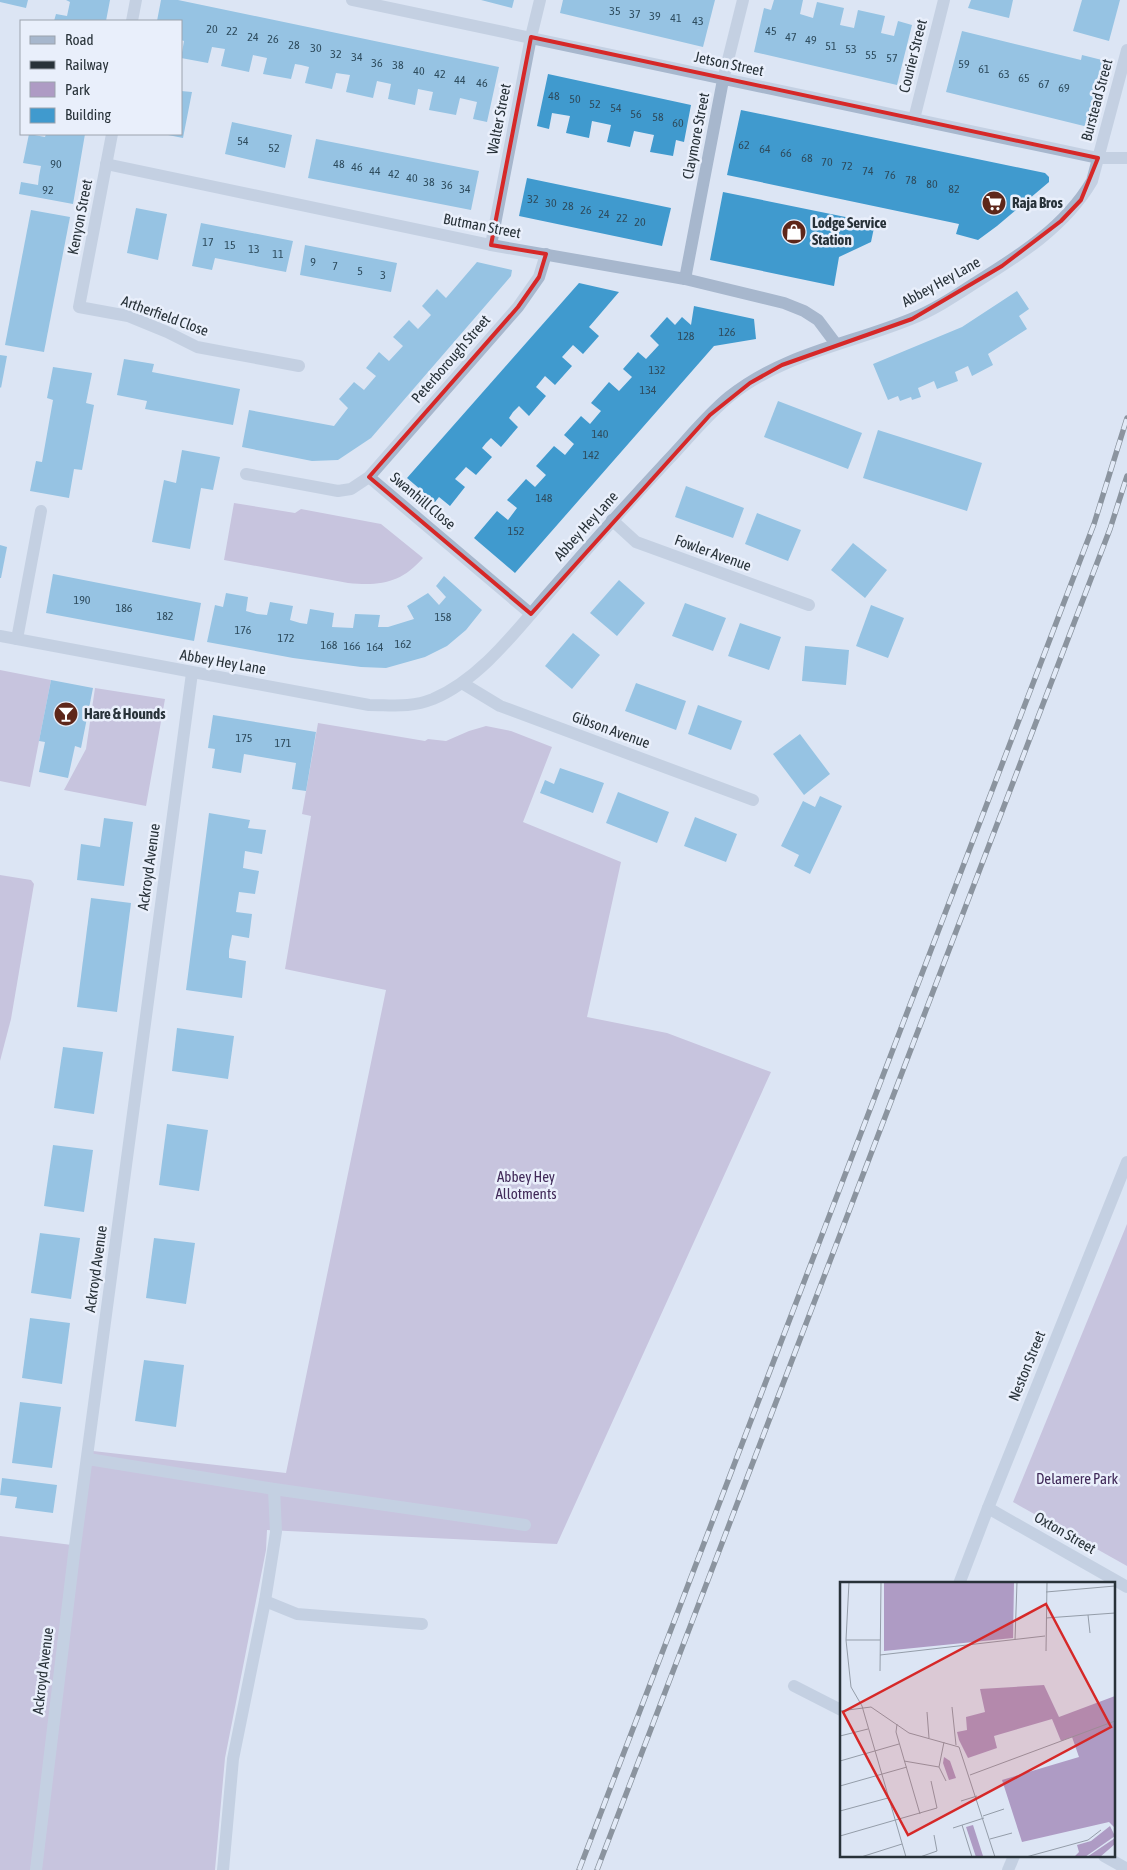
<svg xmlns="http://www.w3.org/2000/svg" width="1127" height="1870" font-family="'Asap Condensed',sans-serif">
  <style>
    .green { fill: #ae9bc4 }
    .building { fill: #409ace }
    .lines { fill: none; stroke-linecap: round; stroke-linejoin: round }
    .minor { stroke: #a7b7cd; stroke-width: 12 }
    .rail-casing { stroke: #283239; stroke-width: 5.5 }
    .rail { stroke: #e9effb; stroke-width: 4; stroke-dasharray: 11; stroke-linecap: butt }
    .marked { fill: none; stroke: #d62828; stroke-width: 4; stroke-linejoin: round }
    .labels { text-anchor: middle; stroke-width: 5; stroke-linejoin: round; paint-order: stroke }
    .number-label { font-size: 12px; fill: #2e4c5e }
    .street-label { font-size: 15px; fill: #283239; stroke: #e9effb }
    .poi-label { font-size: 15px; font-weight: bold; fill: #283239; stroke: #e9effb; text-anchor: start }
    .park-label { font-size: 15px; fill: #412a59; stroke: #e9effb }
    .inset-road { fill: none; stroke: #949da9; stroke-width: 1 }
    .view { fill: #d62828; fill-opacity: 0.15; stroke: #d62828; stroke-width: 2.5 }
    .inset-edge { fill: none; stroke: #283239; stroke-width: 2.5 }
  </style>
  <rect width="100%" height="100%" fill="#dce5f4"/>
  <g class="green">
    <path d="M 234,503 L 295,513 L 301,509 L 381,524 L 423,558 C 401,583 381,586 348,583 L 224,560 Z"/>
    <polygon points="0,670 51,680 30,787 0,781"/>
    <polygon points="95,688 165,699 146,806 64,790 86,749"/>
    <polygon points="318,723 425,741 428,739 446,741 469,731 486,726 511,731 552,747 523,822 621,862 587,1017 667,1033 771,1072 557,1544 267,1530 266,1550 225,1758 215,1870 0,1870 0,1536 80,1546 93,1451 286,1473 386,990 285,969 311,816 302,814"/>
    <polygon points="0,875 31,880 34,884 11,1019 0,1061"/>
    <polygon points="1127,1224 1127,1566 1013,1502"/>
  </g>
  <g class="building">
    <polygon points="0,0 28,0 26,8 0,2"/>
    <polygon points="66,0 110,0 106,21 54,21 56,14 67,16 70,2"/>
    <polygon points="161,0 178,0 499,67 487,122 473,119 477,102 460,98 456,115 429,110 433,92 418,89 415,105 388,99 391,84 377,81 373,98 346,92 350,75 336,73 332,89 305,83 309,67 301,65 295,64 291,79 263,74 267,58 253,55 249,72 221,66 225,49 212,47 208,63 181,58 184,41 181,40 181,21 157,21"/>
    <polygon points="481,0 514,0 512,8"/>
    <polygon points="563,0 715,0 703,47 560,13"/>
    <polygon points="774,0 803,0 800,14 813,18 817,2 844,8 840,25 854,28 858,10 885,16 881,33 894,36 898,21 912,25 897,85 754,52 764,8 771,10"/>
    <polygon points="971,0 1013,0 1009,18 968,8"/>
    <polygon points="1082,0 1120,0 1109,41 1073,31"/>
    <polygon points="962,31 1081,60 1082,55 1106,61 1090,122 1084,126 946,92"/>
    <polygon points="548,74 691,105 684,142 676,140 673,156 650,152 654,135 634,131 630,147 607,142 611,125 592,121 589,138 566,133 570,116 552,113 549,129 537,126"/>
    <polygon points="181,91 192,92 183,138 168,135 181,134"/>
    <polygon points="741,110 1045,173 1049,177 1049,182 997,226 978,240 956,234 959,224 727,175"/>
    <polygon points="232,122 292,135 285,168 225,154"/>
    <polygon points="29,134 45,137 46,134 85,134 73,204 19,194 21,182 38,185 39,176 41,166 23,163"/>
    <polygon points="316,139 479,171 471,210 308,178"/>
    <polygon points="527,178 671,208 662,246 519,216"/>
    <polygon points="723,192 875,223 871,242 839,257 834,286 710,260"/>
    <polygon points="136,208 167,214 158,260 127,253"/>
    <polygon points="31,210 70,217 44,352 5,345"/>
    <polygon points="201,223 293,241 286,272 215,258 212,270 192,266"/>
    <polygon points="305,245 397,263 391,292 300,275"/>
    <polygon points="477,262 512,270 511,276 371,438 338,460 312,461 242,447 249,410 334,426 348,408 339,399 354,382 364,390 376,376 366,368 379,352 389,361 403,346 393,337 409,320 418,329 431,315 422,306 429,298 437,289 446,298"/>
    <polygon points="579,283 619,292 589,327 599,336 583,354 573,345 562,357 572,366 555,385 545,376 536,387 546,396 529,416 519,406 513,412 509,418 518,427 501,447 491,438 486,443 482,448 492,457 476,475 466,467 455,479 465,487 450,506 439,497 435,502 407,478"/>
    <polygon points="1017,291 1029,309 1019,316 1027,329 988,354 993,365 972,376 968,366 955,372 958,381 937,389 934,381 918,388 921,397 912,400 911,397 900,401 898,396 888,400 873,364 962,327"/>
    <polygon points="694,306 754,319 756,339 714,346 515,573 474,538 497,511 508,520 517,508 507,500 526,479 535,487 546,475 536,466 554,446 565,455 574,444 564,435 581,416 590,424 601,411 591,403 609,382 619,391 632,377 623,369 638,352 646,359 659,345 650,336 667,317 675,325 682,317 691,325"/>
    <polygon points="0,355 7,356 1,388 0,387"/>
    <polygon points="124,359 154,364 152,372 240,389 233,425 145,409 147,401 117,395"/>
    <polygon points="53,367 92,373 86,403 94,405 82,470 74,469 69,498 30,491 36,461 42,462 53,400 47,398"/>
    <polygon points="778,401 862,433 848,469 764,437"/>
    <polygon points="878,430 982,463 967,511 863,478"/>
    <polygon points="182,450 220,457 213,490 201,488 190,549 152,542 164,480 176,483"/>
    <polygon points="686,486 744,508 733,538 675,517"/>
    <polygon points="757,513 801,530 788,561 745,544"/>
    <polygon points="853,543 887,570 865,598 831,570"/>
    <polygon points="0,545 7,547 1,578 0,578"/>
    <polygon points="53,574 201,603 194,641 46,613"/>
    <polygon points="444,576 482,610 466,630 447,646 425,657 386,668 361,667 293,658 207,642 215,605 223,607 226,593 248,597 246,611 257,614 267,615 270,602 293,606 290,620 300,623 307,624 310,609 334,613 332,627 353,628 355,614 380,615 378,627 388,627 414,619 407,606 428,593 439,605 446,597 436,586"/>
    <polygon points="619,580 645,603 617,636 590,613"/>
    <polygon points="685,603 726,618 713,651 672,636"/>
    <polygon points="871,605 904,618 888,658 856,646"/>
    <polygon points="740,623 781,637 769,670 728,656"/>
    <polygon points="573,633 600,655 572,689 545,666"/>
    <polygon points="805,646 849,650 846,685 802,681"/>
    <polygon points="51,680 93,688 81,748 75,746 68,778 39,772 45,742 39,741"/>
    <polygon points="636,683 686,701 676,730 625,711"/>
    <polygon points="698,705 742,721 731,750 688,734"/>
    <polygon points="213,715 316,732 306,791 292,789 296,763 244,754 241,773 212,768 215,749 208,748"/>
    <polygon points="800,734 830,774 804,795 773,754"/>
    <polygon points="560,768 604,783 593,813 540,793 545,780 554,784"/>
    <polygon points="618,792 669,812 657,843 606,823"/>
    <polygon points="820,796 842,806 810,874 794,866 799,855 781,846 803,801 815,807"/>
    <polygon points="209,813 250,820 248,828 266,830 262,854 245,851 243,868 259,871 255,894 239,892 236,912 252,914 249,938 232,935 229,951 229,958 246,961 242,998 186,990"/>
    <polygon points="695,817 737,834 726,862 684,846"/>
    <polygon points="104,818 133,822 124,886 77,880 81,844 100,847"/>
    <polygon points="91,898 131,903 117,1012 77,1007"/>
    <polygon points="177,1028 234,1036 228,1079 172,1071"/>
    <polygon points="63,1047 103,1052 94,1114 54,1108"/>
    <polygon points="167,1124 208,1130 199,1191 159,1185"/>
    <polygon points="53,1145 93,1150 84,1212 44,1206"/>
    <polygon points="40,1233 80,1238 71,1299 31,1293"/>
    <polygon points="154,1238 195,1243 186,1304 146,1298"/>
    <polygon points="30,1318 70,1323 62,1384 22,1378"/>
    <polygon points="144,1360 184,1365 176,1427 135,1421"/>
    <polygon points="20,1402 61,1407 52,1468 12,1463"/>
    <polygon points="2,1478 57,1485 53,1513 15,1508 17,1497 0,1495"/>
  </g>
  <g class="lines">
    <g class="minor">
      <polyline points="352,0 1098,158 1127,158"/>
      <polyline points="132,21 136,0"/>
      <polyline points="914,119 944,0"/>
      <polyline points="112,134 79,307 128,316 167,332 197,347 299,366"/>
      <polyline points="106,164 491,245 685,279 784,303 804,311 818,320 836,344"/>
      <polyline points="491,245 531,37 540,0"/>
      <polyline points="685,279 723,80 743,0"/>
      <polyline points="246,474 338,491 351,489 369,477 518,307 539,277 546,254"/>
      <polyline points="369,477 531,614"/>
      <polyline points="612,520 636,542 809,605"/>
      <path d="M 0,636 L 369,705 C 393,705 410,708 433,699 C 480,679 515,632 548,594 C 587,549 627,504 668,460 C 688,439 707,415 729,397 C 782,354 850,344 911,319 C 934,310 955,296 975,283 C 1020,255 1065,227 1092,181 L 1127,50"/>
      <polyline points="17,639 41,511"/>
      <polyline points="462,683 500,706 753,800"/>
      <polyline points="88,1459 274,1489 525,1525"/>
      <polyline points="988,1508 1127,1587"/>
      <polyline points="959,1584 988,1508 1127,1162"/>
      <polyline points="265,1601 297,1614 422,1624"/>
      <polyline points="794,1686 841,1710"/>
      <polyline points="1104,1856 1127,1869"/>
      <polyline points="36,1870 75,1546 192,673"/>
      <polyline points="223,1870 233,1759 265,1601 276,1532 274,1489"/>
      <polyline points="1008,1870 1014,1856"/>
    </g>
    <defs>
      <g id="rail">
        <polyline points="579,1870 1094,524 1127,418"/>
        <polyline points="597,1870 1110,529 1127,476"/>
      </g>
    </defs>
    <use href="#rail" class="rail-casing"/>
    <use href="#rail" class="rail"/>
  </g>
  <path d="M0 0H1127V1870H0ZM 531,37 L 1098,158 L 1081,200 L 1061,221 L 1002,266 L 912,319 L 782,365 L 750,383 L 710,415 L 531,614 L 369,477 L 518,307 L 539,277 L 546,254 L 491,245 Z" fill="#dce5f4" fill-opacity=".55" fill-rule="evenodd"/>
  <path class="marked" d="M 531,37 L 1098,158 L 1081,200 L 1061,221 L 1002,266 L 912,319 L 782,365 L 750,383 L 710,415 L 531,614 L 369,477 L 518,307 L 539,277 L 546,254 L 491,245 Z"/>
  <defs>
    <symbol id="supermarket-disc" viewBox="-11 -11 22 22"><circle r="9.5" fill="#5e271a" stroke="#e9effb"/><path d="M-6-5.5h2.5l.6 2H6L4.5 2H-2.5L-4.4-4H-6ZM-1.5 3.2a1.3 1.3 0 1 0 .1 0ZM3 3.2a1.3 1.3 0 1 0 .1 0Z" fill="#fff"/></symbol>
    <symbol id="shop-disc" viewBox="-11 -11 22 22"><circle r="9.5" fill="#5e271a" stroke="#e9effb"/><path d="M-5-2.5h2.3a2.7 3.5 0 0 1 5.4 0H5L5.5 6h-11ZM-1.5-2.5h3a1.5 2.3 0 0 0-3 0Z" fill="#fff"/></symbol>
    <symbol id="bar-disc" viewBox="-11 -11 22 22"><circle r="9.5" fill="#5e271a" stroke="#e9effb"/><path d="M-6-5H6L.8 .8V4.5H3.5V6h-7V4.5H-.8V.8Z" fill="#fff"/></symbol>
  </defs>
  <g fill-rule="evenodd">
    <use href="#supermarket-disc" x="980" y="189" width="28" height="28"/>
    <use href="#shop-disc" x="780" y="218" width="28" height="28"/>
    <use href="#bar-disc" x="52" y="700" width="28" height="28"/>
  </g>
  <g class="labels">
    <g class="number-label">
      <text x="615" y="15">35</text>
      <text x="635" y="18">37</text>
      <text x="655" y="20">39</text>
      <text x="676" y="22">41</text>
      <text x="698" y="25">43</text>
      <text x="212" y="33">20</text>
      <text x="232" y="35">22</text>
      <text x="771" y="35">45</text>
      <text x="253" y="41">24</text>
      <text x="791" y="41">47</text>
      <text x="273" y="43">26</text>
      <text x="811" y="44">49</text>
      <text x="294" y="49">28</text>
      <text x="831" y="50">51</text>
      <text x="316" y="52">30</text>
      <text x="851" y="53">53</text>
      <text x="336" y="58">32</text>
      <text x="871" y="59">55</text>
      <text x="357" y="61">34</text>
      <text x="892" y="62">57</text>
      <text x="377" y="67">36</text>
      <text x="964" y="68">59</text>
      <text x="398" y="69">38</text>
      <text x="984" y="73">61</text>
      <text x="419" y="75">40</text>
      <text x="440" y="78">42</text>
      <text x="1004" y="78">63</text>
      <text x="1024" y="82">65</text>
      <text x="460" y="84">44</text>
      <text x="482" y="87">46</text>
      <text x="1044" y="88">67</text>
      <text x="1064" y="92">69</text>
      <text x="554" y="100">48</text>
      <text x="575" y="103">50</text>
      <text x="595" y="108">52</text>
      <text x="616" y="112">54</text>
      <text x="636" y="118">56</text>
      <text x="658" y="121">58</text>
      <text x="678" y="127">60</text>
      <text x="243" y="145">54</text>
      <text x="744" y="149">62</text>
      <text x="274" y="152">52</text>
      <text x="765" y="153">64</text>
      <text x="786" y="157">66</text>
      <text x="807" y="162">68</text>
      <text x="827" y="166">70</text>
      <text x="56" y="168">90</text>
      <text x="339" y="168">48</text>
      <text x="847" y="170">72</text>
      <text x="357" y="171">46</text>
      <text x="375" y="175">44</text>
      <text x="868" y="175">74</text>
      <text x="394" y="178">42</text>
      <text x="890" y="179">76</text>
      <text x="412" y="182">40</text>
      <text x="911" y="184">78</text>
      <text x="429" y="186">38</text>
      <text x="932" y="188">80</text>
      <text x="447" y="189">36</text>
      <text x="465" y="193">34</text>
      <text x="954" y="193">82</text>
      <text x="48" y="194">92</text>
      <text x="533" y="203">32</text>
      <text x="551" y="207">30</text>
      <text x="568" y="210">28</text>
      <text x="586" y="214">26</text>
      <text x="604" y="218">24</text>
      <text x="622" y="222">22</text>
      <text x="640" y="226">20</text>
      <text x="208" y="246">17</text>
      <text x="230" y="249">15</text>
      <text x="254" y="253">13</text>
      <text x="278" y="258">11</text>
      <text x="313" y="266">9</text>
      <text x="335" y="270">7</text>
      <text x="360" y="275">5</text>
      <text x="383" y="279">3</text>
      <text x="727" y="336">126</text>
      <text x="686" y="340">128</text>
      <text x="657" y="374">132</text>
      <text x="648" y="394">134</text>
      <text x="600" y="438">140</text>
      <text x="591" y="459">142</text>
      <text x="544" y="502">148</text>
      <text x="516" y="535">152</text>
      <text x="82" y="604">190</text>
      <text x="124" y="612">186</text>
      <text x="165" y="620">182</text>
      <text x="443" y="621">158</text>
      <text x="243" y="634">176</text>
      <text x="286" y="642">172</text>
      <text x="403" y="648">162</text>
      <text x="329" y="649">168</text>
      <text x="352" y="650">166</text>
      <text x="375" y="651">164</text>
      <text x="244" y="742">175</text>
      <text x="283" y="747">171</text>
    </g>
    <g class="street-label">
      <text transform="translate(913 56) rotate(-76)" y="5">Courier Street</text>
      <text transform="translate(729 64) rotate(12)" y="5">Jetson Street</text>
      <text transform="translate(1097 100) rotate(-75)" y="5">Burstead Street</text>
      <text transform="translate(499 119) rotate(-79)" y="5">Walter Street</text>
      <text transform="translate(696 136) rotate(-79)" y="5">Claymore Street</text>
      <text transform="translate(80 217) rotate(-79)" y="5">Kenyon Street</text>
      <text transform="translate(482 226) rotate(11)" y="5">Butman Street</text>
      <text transform="translate(941 282) rotate(-29)" y="5">Abbey Hey Lane</text>
      <text transform="translate(165 316) rotate(20)" y="5">Artherfield Close</text>
      <text transform="translate(451 359) rotate(-49)" y="5">Peterborough Street</text>
      <text transform="translate(423 501) rotate(40)" y="5">Swanhill Close</text>
      <text transform="translate(586 526) rotate(-48)" y="5">Abbey Hey Lane</text>
      <text transform="translate(713 553) rotate(20)" y="5">Fowler Avenue</text>
      <text transform="translate(223 662) rotate(10)" y="5">Abbey Hey Lane</text>
      <text transform="translate(611 730) rotate(20)" y="5">Gibson Avenue</text>
      <text transform="translate(149 867) rotate(-82)" y="5">Ackroyd Avenue</text>
      <text transform="translate(96 1269) rotate(-82)" y="5">Ackroyd Avenue</text>
      <text transform="translate(1027 1366) rotate(-68)" y="5">Neston Street</text>
      <text transform="translate(1065 1533) rotate(30)" y="5">Oxton Street</text>
      <text transform="translate(43 1671) rotate(-83)" y="5">Ackroyd Avenue</text>
    </g>
    <g class="poi-label">
      <text x="1012" y="208">Raja Bros</text>
      <text x="812" y="228">Lodge Service<tspan x="812" dy="17">Station</tspan></text>
      <text x="84" y="719">Hare &amp; Hounds</text>
    </g>
    <g class="park-label">
      <text x="526" y="1182">Abbey Hey<tspan x="526" dy="17">Allotments</tspan></text>
      <text x="1077" y="1484">Delamere Park</text>
    </g>
  </g>
  <g transform="translate(840 1582)">
    <rect width="275" height="275" fill="#dce5f4"/>
    <path d="M 44,0 L 174,0 L 173,56 L 44,69 ZM 204,103 L 219,135 L 275,114 L 275,246 L 269,240 L 182,260 L 162,198 L 239,175 L 232,155 L 221,159 L 212,137 L 154,154 L 157,166 L 128,176 L 119,158 L 117,150 L 127,148 L 126,135 L 145,130 L 140,107 ZM 104,175 L 110,179 L 116,196 L 109,198 L 103,181 ZM 133,243 L 143,274 L 143,275 L 136,275 L 126,245 ZM 270,244 L 275,254 L 245,275 L 234,275 L 239,270 L 237,263 L 251,259 ZM 275,256 L 275,262 L 260,275 L 247,275 Z" fill="#ae9bc4"/>
    <path class="inset-road" d="M 9,0 L 6,58 L 11,105 L 22,124 L 66,275M 206,10 L 275,4M 248,33 L 250,51M 206,36 L 275,31M 6,58 L 40,58M 175,58 L 177,0M 206,69 L 207,0M 40,73 L 205,54M 40,89 L 41,0M 112,125 L 116,163M 0,129 L 31,125 L 69,151 L 119,165 L 155,275M 87,130 L 89,156M 57,142 L 56,150 L 80,232M 0,154 L 28,147M 104,160 L 99,185 L 106,199M 0,179 L 59,162M 64,179 L 99,185M 130,193 L 275,139M 0,204 L 67,185M 121,219 L 137,214M 0,229 L 48,216M 143,234 L 164,227M 122,243 L 132,275M 113,246 L 144,236M 0,254 L 97,226 L 91,199M 150,257 L 172,251M 21,275 L 62,262M 80,275 L 97,269 L 94,253M 186,275 L 248,258 L 261,248"/>
    <path class="view" d="M 206,22 L 271,145 L 68,253 L 3,130 Z"/>
    <rect width="275" height="275" class="inset-edge"/>
  </g>
  <rect x="20" y="20" width="162" height="115" fill="#e9effb" stroke="#9ca3ad"/>
  <rect x="30" y="36" width="25" height="8" fill="#a7b7cd" stroke="#9ca3ad"/>
  <text x="65" y="45" font-size="15" fill="#283239">Road</text>
  <rect x="30" y="61" width="25" height="8" fill="#283239" stroke="#9ca3ad"/>
  <text x="65" y="70" font-size="15" fill="#283239">Railway</text>
  <rect x="30" y="82" width="25" height="15" fill="#ae9bc4" stroke="#9ca3ad"/>
  <text x="65" y="95" font-size="15" fill="#283239">Park</text>
  <rect x="30" y="108" width="25" height="15" fill="#409ace" stroke="#9ca3ad"/>
  <text x="65" y="120" font-size="15" fill="#283239">Building</text>
</svg>
